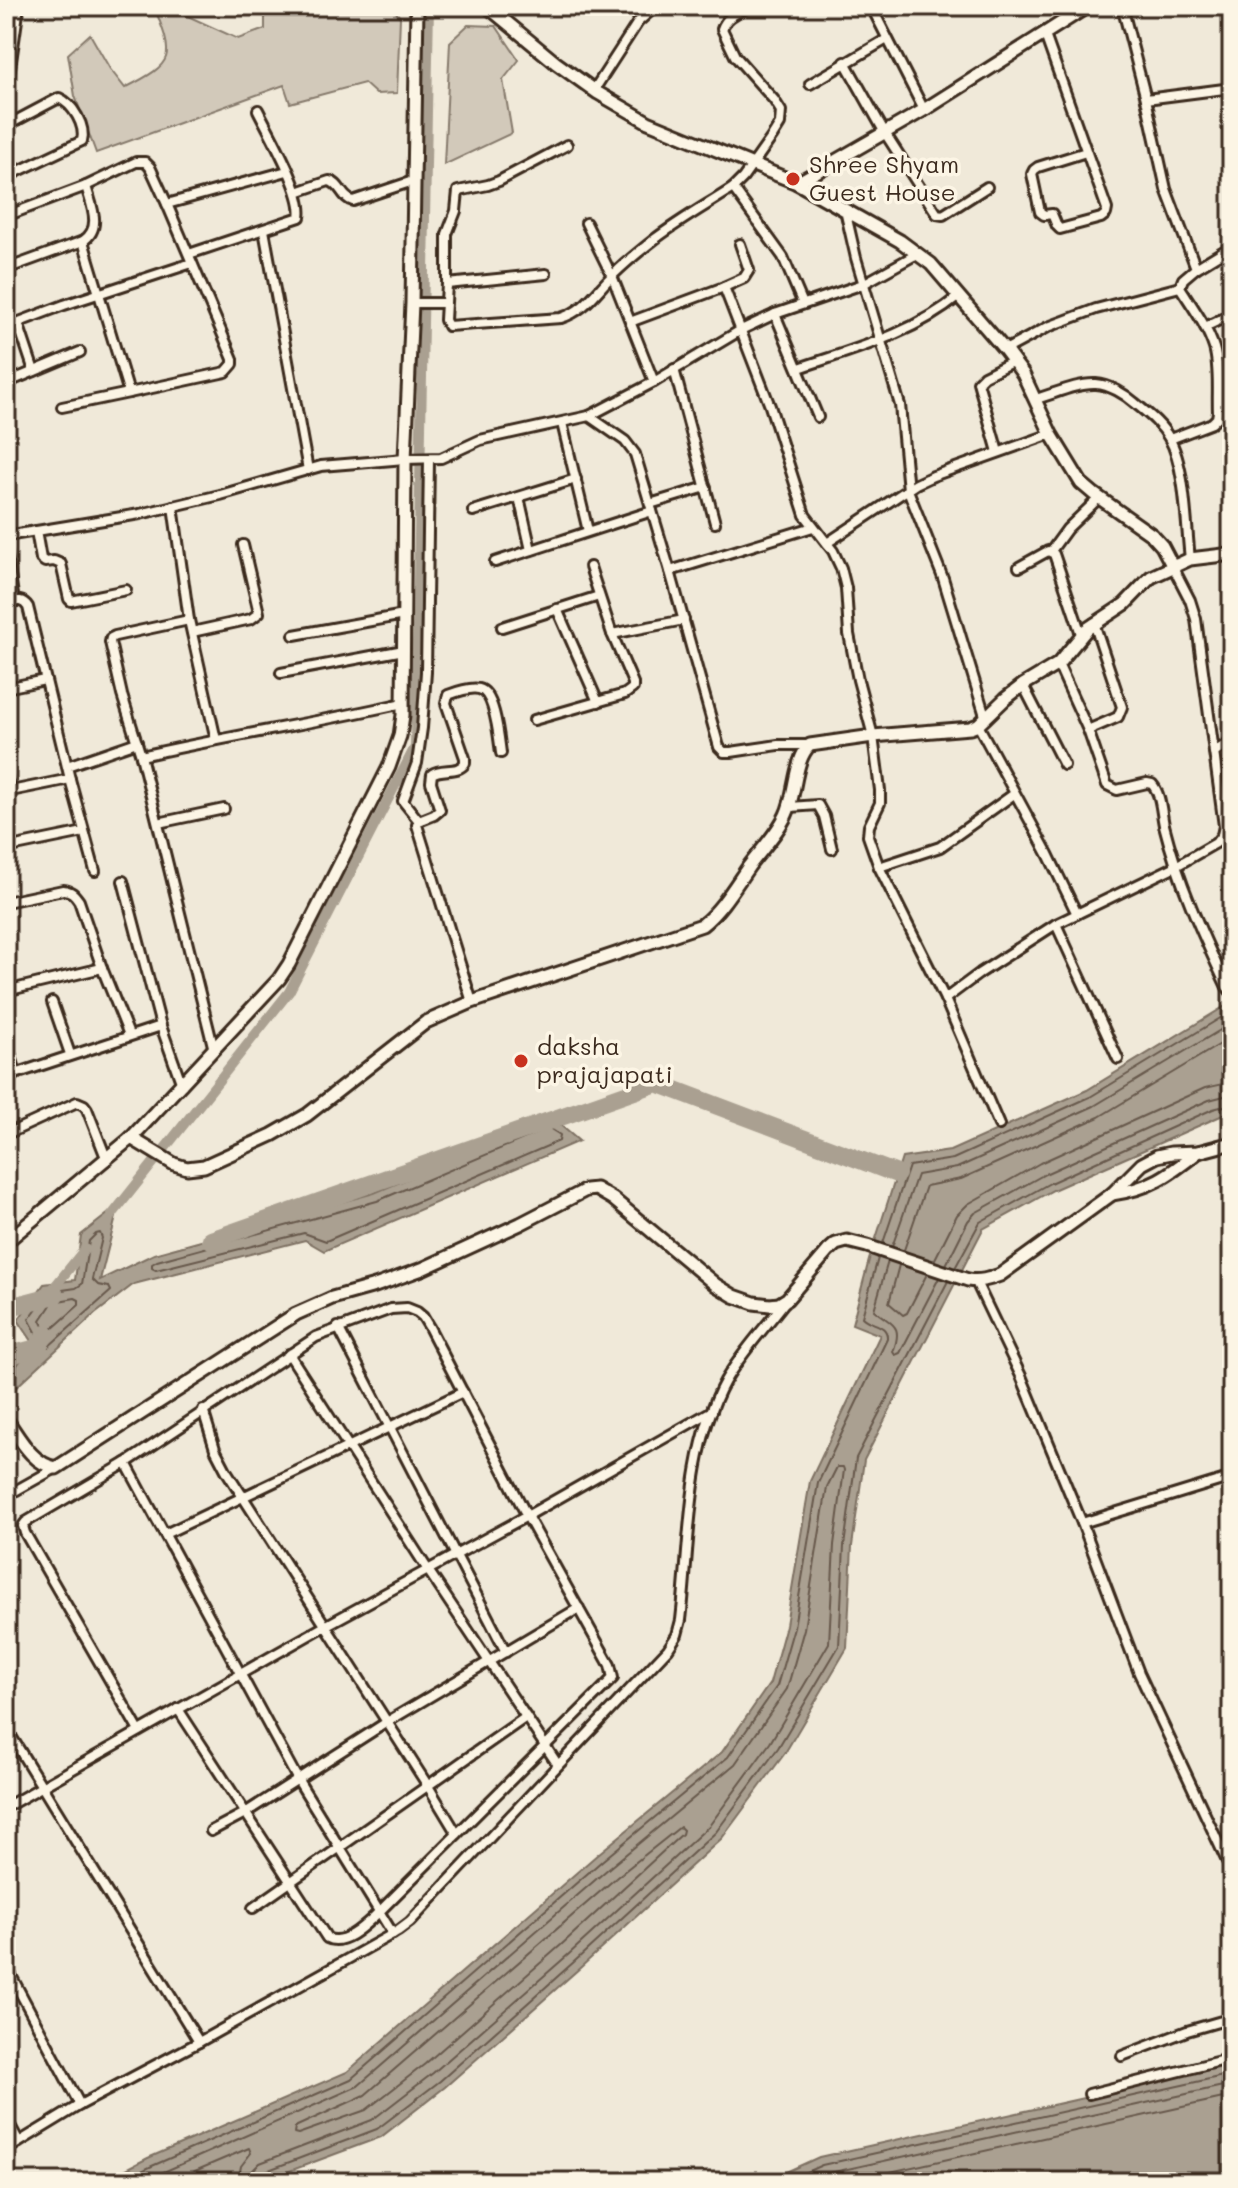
<svg xmlns="http://www.w3.org/2000/svg" width="1238" height="2188" font-family="Mali,sans-serif">
  <style>
    .green { fill: #d2c9ba; stroke: #867a6c; stroke-width: 2 }
    .water { fill: #aaa091; stroke: #7e7163; stroke-width: 2 }
    .lines { fill: none; stroke-linecap: round; stroke-linejoin: round }
    .shore { stroke: #67594c; stroke-width: 2 }
    .canal { stroke: #aaa091; stroke-width: 10 }
    .river { stroke: #aaa091; stroke-width: 18 }
    .street-casing { stroke: #3b2a1e; stroke-width: 14 }
    .secondary-casing { stroke: #3b2a1e; stroke-width: 17 }
    .street { stroke: #fcf5e5; stroke-width: 8 }
    .secondary { stroke: #fcf5e5; stroke-width: 11 }
    .poi-dot { fill: #c8321e; stroke: #fcf5e5; stroke-width: 3 }
    .labels { text-anchor: middle; stroke-width: 7; stroke-linejoin: round; paint-order: stroke }
    .poi-label { font-size: 24px; fill: #3b2a1e; stroke: #fcf5e5; text-anchor: start }
  </style>
  <rect width="100%" height="100%" fill="#f0e9d9"/>
  <filter id="ink" filterUnits="userSpaceOnUse"><feTurbulence type="fractalNoise" baseFrequency=".0125" numOctaves="2"/><feDisplacementMap in="SourceGraphic" scale="16" xChannelSelector="R" yChannelSelector="G"/><feConvolveMatrix kernelMatrix="1 2 1 2 8 2 1 2 1" color-interpolation-filters="sRGB"/></filter>
  <g filter="url(#ink)">
    <g class="green">
      <path d="M 154,6 L 179,12 L 238,39 L 265,29 L 265,6 L 391,6 L 400,17 L 397,93 L 376,94 L 364,83 L 290,103 L 284,85 L 96,153 L 75,96 L 68,54 L 90,34 L 110,69 L 125,88 C 176,62 174,58 154,6 Z"/>
      <polygon points="468,25 496,26 519,60 503,80 512,133 444,165 450,42"/>
    </g>
    <g class="water">
      <polygon points="1232,1002 1232,1111 1053,1190 983,1229 864,1460 852,1546 847,1648 785,1753 722,1838 581,1967 445,2087 381,2137 260,2182 101,2182 148,2158 347,2072 598,1854 722,1752 770,1683 786,1625 810,1481 880,1335 852,1324 869,1260 902,1158 950,1151 1087,1090"/>
      <polygon points="552,1118 579,1141 324,1251 305,1240 134,1284 95,1314 12,1391 6,1393 6,1379 34,1344 18,1320 44,1284 75,1280 81,1235 119,1205 100,1280 154,1254 374,1193"/>
      <polygon points="1232,2065 1232,2182 764,2182 819,2157"/>
    </g>
    <g class="lines">
      <g class="shore">
        <polygon points="549,1128 560,1135 559,1141 326,1241 304,1233 156,1270 152,1268 152,1264 157,1261 377,1201"/>
        <polygon points="100,1233 102,1238 92,1279 98,1285 109,1287 111,1291 48,1347 44,1347 29,1319 49,1292 76,1288 82,1284 89,1241 96,1234"/>
        <polyline points="883,1243 909,1166 953,1159 1090,1097 1232,1011"/>
        <polyline points="892,1247 917,1175 957,1168 1094,1106 1232,1023"/>
        <polyline points="904,1250 926,1186 961,1179 1099,1117 1232,1037"/>
        <path d="M 888,1261 L 874,1310 C 891,1325 904,1323 893,1352 L 895,1355 L 900,1353 L 939,1278"/>
        <polyline points="934,1261 957,1215 968,1204 1040,1163 1205,1088 1232,1082"/>
        <polyline points="899,1265 889,1303 903,1315 907,1313 927,1274"/>
        <polyline points="946,1265 968,1221 975,1213 1045,1174 1209,1100 1232,1094"/>
        <polyline points="955,1268 980,1222 1050,1183 1213,1109 1232,1104"/>
        <polygon points="75,1298 79,1300 79,1305 51,1330 46,1330 41,1320 53,1302"/>
        <polygon points="680,1827 683,1830 682,1834 561,1945 425,2064 366,2110 298,2134 294,2133 295,2127 365,2095 617,1877"/>
        <path d="M 119,2182 L 152,2166 L 351,2079 L 603,1860 L 728,1757 L 777,1686 L 794,1627 L 818,1483 L 887,1339 C 888,1323 871,1326 862,1317 L 878,1258"/>
        <polyline points="141,2182 358,2086 609,1868 735,1764 787,1689 804,1629 827,1487 837,1467 843,1467 844,1470 834,1545 829,1643 770,1743 709,1826 569,1954 433,2073 372,2120 260,2163 252,2171 250,2182"/>
        <polyline points="169,2182 249,2148 251,2153 241,2166 238,2182"/>
        <polyline points="260,2182 261,2176 266,2171 377,2129 440,2081 575,1961 716,1832 778,1748 839,1646 844,1546 856,1458 948,1281"/>
        <polyline points="784,2182 822,2165 1232,2074"/>
        <polyline points="808,2182 825,2174 1232,2084"/>
        <polyline points="845,2182 1232,2096"/>
      </g>
      <g class="canal">
        <polyline points="112,1215 289,992 415,747 429,6"/>
        <polyline points="52,1290 85,1249"/>
      </g>
      <g class="river">
        <polyline points="211,1240 657,1083 897,1174"/>
        <polyline points="6,1308 55,1295"/>
        <polyline points="6,1356 37,1348 46,1334"/>
      </g>
      <defs>
        <g id="street">
          <path d="M 750,6 C 739,12 726,16 722,29 L 735,56 L 774,100 L 781,111 L 780,124 L 772,137 L 743,178 L 733,188 L 783,257 L 803,304"/>
          <polyline points="871,6 924,110"/>
          <path d="M 1122,6 L 1146,99 L 1166,189 L 1196,268 L 1183,279 L 1180,287 C 1192,306 1207,326 1214,348 C 1220,368 1217,392 1218,412 L 1217,418 L 1212,423 L 1170,439"/>
          <polyline points="1045,35 1107,209 1106,214 1101,218 1060,229 1057,226 1052,214 1044,215 1040,212 1032,174 1034,170 1038,167 1086,152"/>
          <polyline points="845,62 885,133 937,214 943,215 987,187"/>
          <polyline points="810,84 887,39"/>
          <polyline points="1228,89 1232,109"/>
          <polyline points="594,90 638,22 656,6"/>
          <polyline points="6,96 19,6"/>
          <polyline points="1146,99 1232,88"/>
          <path d="M 6,126 L 59,98 C 73,104 86,126 82,141 L 6,177"/>
          <path d="M 567,145 L 499,181 L 488,185 L 458,191 L 456,211 L 447,234 L 447,284 L 445,320 L 448,326 L 561,318 C 586,310 595,292 613,275 C 626,262 641,250 655,239 C 680,220 707,205 733,188"/>
          <path d="M 297,192 L 329,181 C 341,183 341,198 353,201 L 413,181"/>
          <polyline points="167,204 287,171"/>
          <polyline points="845,210 856,258 900,405 908,490 943,578 986,719"/>
          <polyline points="6,216 86,186 136,162 145,162 150,167 167,204 233,359 233,364 226,372 129,393 83,241"/>
          <polyline points="586,223 612,276 654,382"/>
          <polyline points="264,230 308,470"/>
          <path d="M 189,254 L 300,217 C 305,194 270,134 258,110"/>
          <polyline points="1196,268 1232,246"/>
          <path d="M 6,269 L 83,241 C 103,228 91,205 86,186"/>
          <polyline points="447,284 546,274"/>
          <polyline points="724,287 770,406 805,515 833,551 841,568 846,588 849,634 858,680 873,736 880,790 880,803 869,826 868,836 879,867 945,999 999,1125"/>
          <polyline points="412,303 445,303"/>
          <polyline points="775,314 863,284 917,254"/>
          <polyline points="630,322 724,287 744,278 749,270 740,244"/>
          <polyline points="18,323 34,371"/>
          <polyline points="6,327 64,305 192,263"/>
          <polyline points="1205,327 1232,314"/>
          <polyline points="1005,350 1048,327 1096,309 1180,287"/>
          <path d="M 799,368 C 855,349 913,334 959,296"/>
          <polyline points="674,369 715,523"/>
          <polyline points="6,383 80,352"/>
          <path d="M 1036,399 C 1054,394 1077,383 1096,384 C 1110,385 1125,394 1135,403 C 1147,413 1161,423 1169,438 C 1186,467 1186,526 1190,559"/>
          <polyline points="62,407 129,393"/>
          <polyline points="589,416 625,441 635,454 670,571 719,747 724,752 731,752 778,745 810,745"/>
          <polyline points="562,423 588,531"/>
          <polyline points="998,452 978,382 984,376 1014,361"/>
          <polyline points="519,497 531,550"/>
          <polyline points="650,504 706,487"/>
          <polyline points="173,506 189,620 216,740"/>
          <polyline points="473,511 576,479"/>
          <polyline points="36,531 41,559 45,562 54,561 61,564 69,599 71,601 126,590"/>
          <polyline points="6,536 140,514 220,495 321,466 405,459 441,458 480,440 589,416 654,382 741,330 775,314 818,417"/>
          <polyline points="827,543 916,484 933,476 1051,434"/>
          <polyline points="6,550 14,601"/>
          <polyline points="1051,551 1067,529 1099,498"/>
          <polyline points="495,562 652,511"/>
          <polyline points="1019,567 1048,551 1054,554 1081,634"/>
          <polyline points="670,571 813,527"/>
          <path d="M 6,603 C 16,601 22,598 28,607 L 70,779"/>
          <polyline points="557,609 598,702"/>
          <polyline points="189,620 115,636 111,638 110,642 122,695 141,756 214,1050"/>
          <polyline points="502,627 599,596"/>
          <polyline points="192,632 251,619 259,613 243,545"/>
          <polyline points="612,634 684,620"/>
          <polyline points="294,635 404,615"/>
          <path d="M 1058,664 L 1088,730 L 1107,785 L 1117,790 L 1147,783 L 1152,784 C 1161,794 1161,811 1164,825 C 1178,881 1202,934 1227,987 L 1232,993"/>
          <polyline points="281,673 404,650"/>
          <polyline points="1023,685 1064,765"/>
          <polyline points="6,688 45,680"/>
          <polyline points="534,720 625,694 633,688 633,683 612,634 590,567"/>
          <polyline points="978,725 1048,854 1077,914"/>
          <polyline points="1088,730 1118,717 1122,707 1094,623"/>
          <polyline points="1214,752 1232,741"/>
          <path d="M 141,756 C 228,736 316,723 403,703"/>
          <polyline points="67,766 137,742"/>
          <polyline points="6,775 10,791"/>
          <polyline points="6,792 70,779 95,871"/>
          <polyline points="790,807 818,805 824,816 832,849"/>
          <polyline points="419,821 403,801 417,763 422,728 426,672 429,460"/>
          <polyline points="158,823 224,809"/>
          <polyline points="6,848 84,832"/>
          <polyline points="879,867 940,847 1014,794"/>
          <polyline points="123,881 161,1026"/>
          <path d="M 6,902 L 63,890 C 72,891 74,894 79,901 L 102,968 L 129,1035"/>
          <polyline points="1056,924 1118,1059"/>
          <polyline points="6,991 102,968"/>
          <polyline points="945,999 980,973 1056,924 1176,866 1216,843 1222,835 1224,826 1196,619 1190,600 1173,567"/>
          <polyline points="52,1002 70,1054"/>
          <path d="M 472,1002 L 417,825 L 419,821 L 434,815 L 440,810 L 431,782 L 432,774 C 442,767 458,774 465,763 L 465,758 L 446,703 L 448,695 C 456,692 471,687 479,689 C 495,692 499,739 501,753"/>
          <polyline points="6,1039 16,1073"/>
          <polyline points="6,1077 161,1026 182,1085"/>
          <polyline points="7,1134 77,1102 84,1105 87,1109 107,1160"/>
          <polyline points="976,1282 1021,1376 1082,1523 1139,1673 1232,1872"/>
          <polyline points="338,1327 506,1652"/>
          <polyline points="289,1354 428,1570 558,1765"/>
          <polyline points="203,1410 215,1449 227,1472 428,1786 457,1834"/>
          <polyline points="126,1463 298,1780 393,1934"/>
          <polyline points="6,1496 56,1468"/>
          <polyline points="1082,1523 1232,1477"/>
          <polyline points="165,1534 463,1392"/>
          <polyline points="6,1728 199,2042"/>
          <path d="M 139,1731 L 25,1533 L 23,1526 L 26,1522 L 126,1463 L 316,1337 L 391,1309 L 407,1308 L 417,1312 L 423,1317 L 429,1327 L 527,1516 L 610,1665 L 613,1678 L 378,1913 C 366,1924 344,1947 327,1938 L 178,1709"/>
          <polyline points="6,1807 325,1626 527,1516 712,1411"/>
          <polyline points="211,1831 245,1813 387,1722 579,1608"/>
          <polyline points="253,1908 526,1717"/>
          <polyline points="6,1966 80,2105"/>
          <polyline points="1122,2056 1187,2031 1232,2018"/>
          <polyline points="1089,2094 1232,2058"/>
          <polyline points="6,2118 19,2142"/>
          <path d="M 6,2150 L 80,2105 L 199,2042 L 398,1931 L 410,1922 L 668,1649 L 677,1635 L 681,1620 C 690,1544 687,1450 725,1381 C 741,1353 764,1329 784,1303"/>
        </g>
        <g id="secondary">
          <polyline points="487,6 556,63 598,93 648,122 797,183 924,110 1088,6"/>
          <polyline points="797,183 900,241 931,264 1005,350 1023,374 1051,434 1081,483 1094,494 1152,535 1162,546 1173,567"/>
          <polyline points="131,1138 279,979 289,964 389,767 400,736 403,715 405,459 412,303 417,6"/>
          <path d="M 1112,1194 C 1150,1189 1169,1175 1198,1152"/>
          <path d="M 6,1242 L 131,1138 L 174,1164 L 187,1168 L 204,1166 L 272,1135 L 307,1115 L 426,1022 L 472,1002 L 702,925 C 721,910 735,886 749,866 C 761,850 777,834 786,815 C 796,795 794,759 810,745 L 873,736 L 970,728 L 978,725 L 1005,699 L 1023,685 L 1058,664 L 1087,629 L 1125,604 L 1151,577 L 1190,559 L 1232,554"/>
          <path d="M 6,1419 C 19,1437 32,1464 56,1468 L 296,1314 L 332,1298 L 375,1286 L 422,1269 L 520,1224 L 586,1190 L 596,1189 L 613,1199 L 716,1285 L 734,1296 L 754,1303 L 770,1305 L 779,1304 L 787,1299 L 828,1251 L 836,1244 L 847,1241 L 867,1246 L 968,1280 C 980,1282 989,1279 1000,1275 L 1112,1194 L 1142,1164 L 1157,1156 L 1171,1153 L 1198,1152 L 1232,1143"/>
        </g>
      </defs>
      <use href="#street" class="street-casing"/>
      <use href="#secondary" class="secondary-casing"/>
      <use href="#street" class="street"/>
      <use href="#secondary" class="secondary"/>
    </g>
  </g>
  <g class="poi-dot">
    <circle cx="793" cy="179" r="8"/>
    <circle cx="521" cy="1061" r="8"/>
  </g>
  <g class="labels">
    <g class="poi-label">
      <text x="809" y="173">Shree Shyam<tspan x="809" dy="28">Guest House</tspan></text>
      <text x="537" y="1055">daksha<tspan x="537" dy="28">prajajapati</tspan></text>
    </g>
  </g>
  <rect width="1238" height="2188" fill="none" stroke="#fcf5e5" stroke-width="32"/>
  <rect x="16" y="16" width="1206" height="2156" fill="none" stroke="#3b2a1e" stroke-width="3" filter="url(#ink)"/>
</svg>
